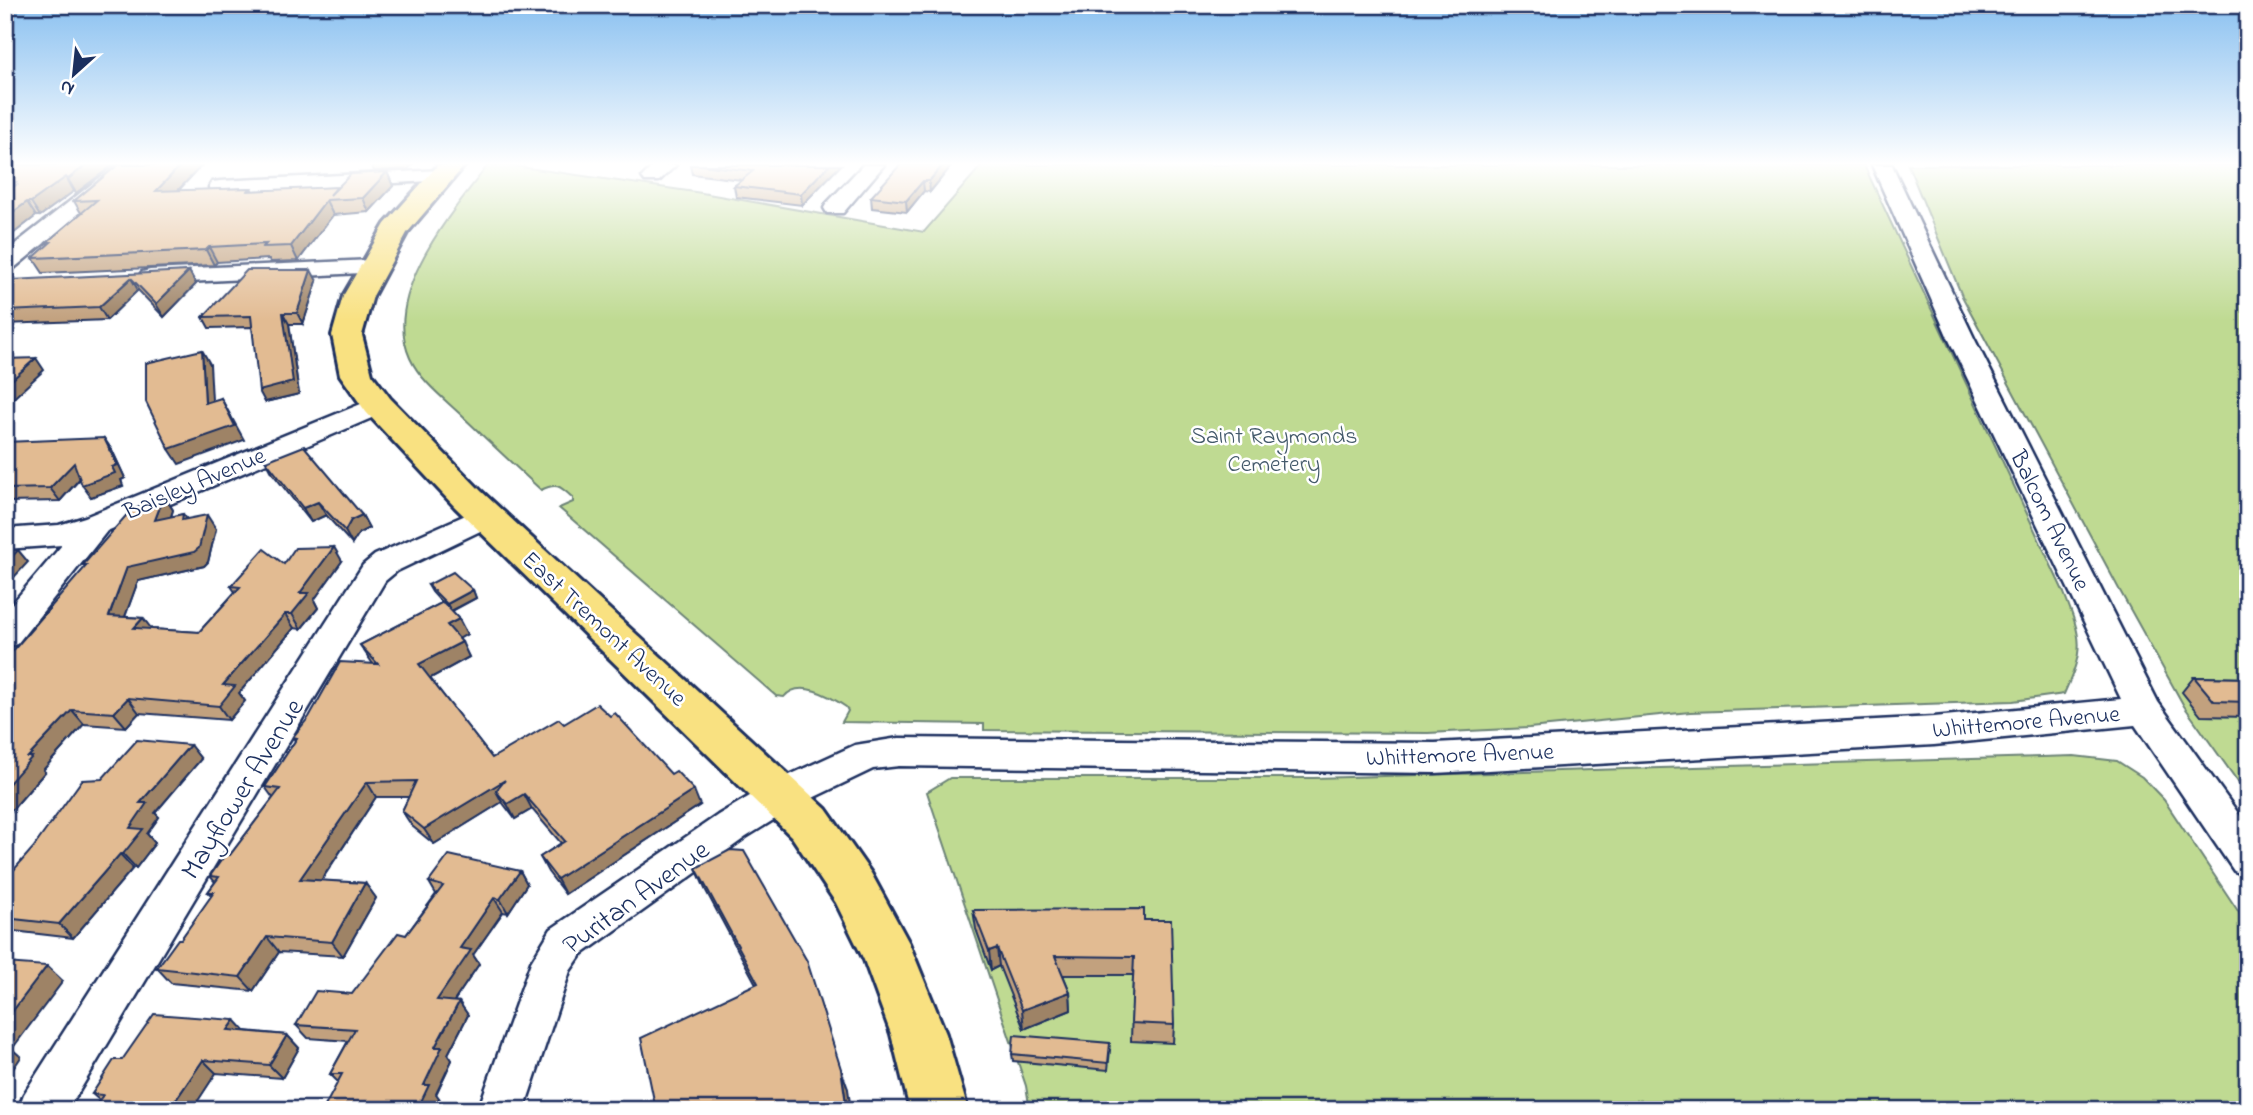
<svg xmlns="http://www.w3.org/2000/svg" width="2253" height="1115" font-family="'Indie Flower',sans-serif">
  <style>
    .green { fill: #bfda92; stroke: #6d8478; stroke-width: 2 }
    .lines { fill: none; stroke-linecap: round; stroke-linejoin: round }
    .minor-casing { stroke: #1b2f5e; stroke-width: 5 }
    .major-casing { stroke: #1b2f5e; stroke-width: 6 }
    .minor { fill: #fff; fill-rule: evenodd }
    .major { fill: #f9e181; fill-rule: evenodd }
    .wall { fill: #c2a17e; stroke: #1b2f5e; stroke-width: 2 }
    .shaded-wall { fill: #9e8366; stroke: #1b2f5e; stroke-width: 2 }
    .building { fill: #e2bb92; stroke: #1b2f5e; stroke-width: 2 }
    .labels { text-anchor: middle; stroke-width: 5; stroke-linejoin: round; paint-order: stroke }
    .park-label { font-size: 24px; fill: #445a6b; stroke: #fff }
    .street-label { font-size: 24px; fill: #1b2f5e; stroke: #fff }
    .near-street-label { font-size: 28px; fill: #1b2f5e; stroke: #fff }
  </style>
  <rect width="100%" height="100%" fill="#fff"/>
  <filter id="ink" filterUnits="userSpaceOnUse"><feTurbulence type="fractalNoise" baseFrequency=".0143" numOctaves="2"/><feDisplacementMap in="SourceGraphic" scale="14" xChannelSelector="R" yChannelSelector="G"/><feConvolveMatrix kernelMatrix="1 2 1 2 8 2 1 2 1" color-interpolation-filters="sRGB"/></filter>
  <g filter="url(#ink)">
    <g class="green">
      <path d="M 488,165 L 507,165 L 702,193 L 924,232 L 982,165 L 1864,165 L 2064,593 C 2082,639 2085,648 2064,694 L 2013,701 L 1690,712 L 1529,728 L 1428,733 L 984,730 L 984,724 L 842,722 L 848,711 L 846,707 C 830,696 799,678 784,697 L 776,696 L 559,508 L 573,502 L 573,498 C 560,486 557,482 541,490 C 514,465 486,439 459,413 C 442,397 420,380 410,358 C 381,294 452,212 488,165 Z"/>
      <polygon points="1908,165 2248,165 2248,796 2184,706 2119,589 1962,296"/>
      <polygon points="2074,756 2117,761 2142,777 2164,800 2248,926 2248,1110 1030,1110 1026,1086 927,792 950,778 1314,778"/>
    </g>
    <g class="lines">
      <defs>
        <g id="minor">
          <polygon points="116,165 139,165 13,269 5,271 5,252"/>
          <polygon points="654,165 676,165 659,181 645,181 642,177"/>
          <polygon points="863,165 884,165 843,213 827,213 824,208 827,203"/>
          <polygon points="1872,165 1892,165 1975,340 2158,702 2248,827 2248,876 2234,871 2135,725 1934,745 1435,773 899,766 873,769 796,806 746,837 581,955 570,971 524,1110 478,1110 531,962 551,929 718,815 770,784 855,745 899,738 1435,743 1934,717 2121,699 1949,340"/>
          <polygon points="441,170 448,172 451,176 448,180 220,193 212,192 209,187 212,182 220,181"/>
          <polygon points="372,260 380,262 384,267 380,272 150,284 142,282 138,277 142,272 150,270"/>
          <polygon points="378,397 388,399 392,405 388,411 107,531 17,644 5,647 5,612 62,545 5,549 5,529 59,525 85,517"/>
          <polygon points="486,506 497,509 501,516 497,523 397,571 385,581 68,1110 18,1110 24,1094 363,565 375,555"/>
        </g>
        <polygon id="major" points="438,165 465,165 407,233 373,296 362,335 372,374 390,398 481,491 826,809 871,873 909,943 946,1034 968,1110 910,1110 891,1034 864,960 836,903 792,837 455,507 366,412 340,375 332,335 343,296 385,224"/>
      </defs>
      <use href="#minor" class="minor-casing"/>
      <use href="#major" class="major-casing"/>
      <use href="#minor" class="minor"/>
      <use href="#major" class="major"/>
    </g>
    <g class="wall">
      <polygon points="5,165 113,165 76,193 74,191 40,216 36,216 5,240"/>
      <polygon points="117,165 202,165 178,191 251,188 253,191 337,188 387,172 393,186 369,212 333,215 298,261 270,262 269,259 217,262 214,265 43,273 33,258 49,245 47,242 81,213 74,201"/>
      <polygon points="371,165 412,165 408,169 374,171"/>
      <polygon points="690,165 841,165 802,205 736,197 734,186 742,180 692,174"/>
      <polygon points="952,165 930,192 924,191 907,212 872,208 871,197"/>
      <polygon points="189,271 196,284 164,317 138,290 107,320 5,324 5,286"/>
      <polygon points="317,281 303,324 289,324 299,394 265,402 252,327 209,328 203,317"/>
      <polygon points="5,442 112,450 125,478 121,480 123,486 91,497 80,479 60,501 5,502"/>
      <polygon points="266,461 362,515 369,528 359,533 352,544 326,515 311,522 273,474"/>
      <polygon points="164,496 173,510 171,517 183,514 187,519 216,529 208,562 204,566 138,581 125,617 143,618 151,629 199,632 235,592 231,586 284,564 342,561 314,600 318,608 301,629 294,628 239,693 245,701 229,720 139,713 126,727 84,724 43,770 45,772 5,818 5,660 85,568 83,565"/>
      <polygon points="428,585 473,590 476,598 452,611 467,634 459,638 469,657 430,678 492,758 564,724 700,805 565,894 548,872 540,857 561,843 532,809 515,819 502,802 434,844 412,826 402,811 409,797 376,797 321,881 365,883 376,898 343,956 279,952 253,991 171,983 157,968 181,939 212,896 208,892 215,882 210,876 230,855 273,798 265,787 295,741 293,737 373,664 360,645 442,603 432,592"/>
      <polygon points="2194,677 2248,678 2248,717 2201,716 2182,692"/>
      <polygon points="190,745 201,759 155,813 159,817 147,834 155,843 136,868 133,868 73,938 5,930 5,880 102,779"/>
      <polygon points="696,868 848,1089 756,984 705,889"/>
      <polygon points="520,871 527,884 508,913 503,912 473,955 479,964 454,1001 459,1002 468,1015 448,1054 452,1060 436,1094 439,1098 338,1082 330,1074 348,1041 308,1038 296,1025 352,994 406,935 436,894 429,882"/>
      <polygon points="973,910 1144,920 1174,1025 1173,1043 1131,1041 1133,975 1063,975 1070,992 1071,1010 1024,1029 999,966 991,970 976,929"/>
      <polygon points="246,1031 287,1035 299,1048 282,1078 216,1073 192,1109 99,1100 92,1094 122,1060"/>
      <polygon points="1110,1050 1108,1070 1013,1061 1012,1054"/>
    </g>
    <g class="shaded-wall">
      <polygon points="86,165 113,165 76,193 68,179"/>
      <polygon points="181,165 202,165 164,205 156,191"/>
      <polygon points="829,165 841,165 802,205 801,194"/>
      <polygon points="943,165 952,165 930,192 929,181"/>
      <polygon points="387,172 393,186 369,212 363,198"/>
      <polygon points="66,177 74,191 40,216 31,202"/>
      <polygon points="923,181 924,191 907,212 906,201"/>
      <polygon points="326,200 333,215 298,261 291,246"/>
      <polygon points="27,202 36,216 5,240 5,218"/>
      <polygon points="209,247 217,262 214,265 206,250"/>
      <polygon points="311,270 317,281 303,324 297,313"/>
      <polygon points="189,271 196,284 164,317 156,304"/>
      <polygon points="131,278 138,290 107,320 99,307"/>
      <polygon points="283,313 289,324 299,394 265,402 259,391"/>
      <polygon points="202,350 210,364 213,418 205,403"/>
      <polygon points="36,358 44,370 5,406 5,386"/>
      <polygon points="221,398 244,440 179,464 169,449"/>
      <polygon points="104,438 112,450 125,478 121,480 123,486 91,497 82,485"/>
      <polygon points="74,463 82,476 60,501 50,488"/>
      <polygon points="164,496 173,510 165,534 155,520"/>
      <polygon points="318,502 326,515 311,522 303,508"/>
      <polygon points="207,515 216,529 208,562 204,566 138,581 120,630 109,616 127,567"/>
      <polygon points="362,515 369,528 359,533 352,544 345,531 351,520"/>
      <polygon points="334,547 342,561 314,600 318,608 301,629 292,614 300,593"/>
      <polygon points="18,550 28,562 5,587 5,564"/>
      <polygon points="473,590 476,598 451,611 447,604"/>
      <polygon points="285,614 294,628 239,693 245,701 229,720 219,706 223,685"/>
      <polygon points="143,618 154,632 134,628"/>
      <polygon points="459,619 467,634 455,641 447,625"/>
      <polygon points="462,642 469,657 427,680 419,664"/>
      <polygon points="128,698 139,713 126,727 114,713"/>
      <polygon points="72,710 84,724 43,770 45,772 5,818 5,788 28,757"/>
      <polygon points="190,745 201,759 155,813 159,817 147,834 155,843 136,868 123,854 130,828 140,803"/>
      <polygon points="505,780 496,791 502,802 434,844 424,829"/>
      <polygon points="367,782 376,797 312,894 300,879"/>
      <polygon points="694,790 700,805 565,894 557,879"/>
      <polygon points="524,794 532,809 515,819 507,804"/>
      <polygon points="120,854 133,868 73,938 59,924"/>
      <polygon points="520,871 527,884 508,913 500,899"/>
      <polygon points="365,883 376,898 343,956 332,942"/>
      <polygon points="494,898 503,912 473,955 479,964 446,1013 437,1000 460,948"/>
      <polygon points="267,937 279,952 253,991 240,977"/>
      <polygon points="997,948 999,966 991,970 989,951"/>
      <polygon points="47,966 63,981 12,1049 21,1057 5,1081 5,1021"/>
      <polygon points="1070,992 1071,1010 1024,1029 1022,1010"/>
      <polygon points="459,1002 468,1015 448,1054 452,1060 436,1094 439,1098 433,1110 417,1110 435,1047"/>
      <polygon points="235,1020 247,1033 228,1030"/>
      <polygon points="287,1035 299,1048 282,1078 269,1065"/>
      <polygon points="203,1060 216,1073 192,1110 171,1107"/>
      <polygon points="841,1069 848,1089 851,1110 847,1110"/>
    </g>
    <g class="building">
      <polygon points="5,165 86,165 68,179 66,177 31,202 27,202 5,218 5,193 16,185 12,185 16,182 5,182"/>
      <polygon points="118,165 181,165 156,191 251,188 248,191 337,187 330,195 351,174 387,172 363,198 326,200 291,246 263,247 266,244 209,247 206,250 33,258 51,242 47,242 97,200 74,201"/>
      <polygon points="700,165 829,165 801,194 734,186 753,171"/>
      <polygon points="900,165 943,165 929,181 923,181 906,201 871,197"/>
      <polygon points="247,270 311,270 297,313 283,313 293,382 259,391 251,316 203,317"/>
      <polygon points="189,271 156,304 131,278 99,307 5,311 5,286 12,280"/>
      <polygon points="202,350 205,403 221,398 235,426 169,449 146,402 146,363"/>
      <polygon points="36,358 5,386 5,359"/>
      <polygon points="104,438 117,465 112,467 115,473 82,485 74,463 50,488 5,489 5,442"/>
      <polygon points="304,446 362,515 351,520 345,531 318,502 303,508 266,461"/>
      <polygon points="164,496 155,520 183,514 182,520 207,515 199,548 194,552 127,567 109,616 143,618 134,628 199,632 240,587 231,586 264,549 284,564 295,548 334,547 300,593 309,593 292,614 285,614 223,685 235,686 219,706 128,698 114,713 72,710 28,757 32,757 5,788 5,660 87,565 83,565 130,511"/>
      <polygon points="5,550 18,550 5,564"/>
      <polygon points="453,572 473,590 447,604 428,585"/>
      <polygon points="443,602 459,619 447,625 462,642 419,664 492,758 559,719 564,724 597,704 610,716 615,713 671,774 676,771 694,790 557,879 540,857 565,841 524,794 507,804 496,791 505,780 424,829 402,811 416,781 367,782 300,879 365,883 332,942 267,937 240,977 157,968 178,939 181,939 214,892 208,892 219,877 210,876 225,855 230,855 280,789 265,787 297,738 293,737 309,717 340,662 378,664 360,645"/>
      <polygon points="2194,677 2248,678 2248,702 2214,701"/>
      <polygon points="137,740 190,745 140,803 147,803 130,828 143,829 123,854 120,854 59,924 5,918 5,880 33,848 82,780 102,779"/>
      <polygon points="730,850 744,851 807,961 841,1069 847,1110 656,1110 641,1038 758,983 696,868"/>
      <polygon points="449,855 520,871 500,899 494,898 460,948 471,950 437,1000 459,1002 435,1047 442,1047 424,1085 429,1085 417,1110 323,1110 342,1074 330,1074 355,1029 296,1025 316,991 352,994 398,933 406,935 443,886 429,882"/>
      <polygon points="1144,909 1144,920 1171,920 1174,1025 1131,1023 1134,957 1055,956 1070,992 1022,1010 997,948 989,951 973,910"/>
      <polygon points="5,963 47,966 5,1021"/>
      <polygon points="154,1014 235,1020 228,1030 287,1035 269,1065 203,1060 171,1107 201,1110 92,1110 103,1095 92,1094 114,1060 122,1060"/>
      <polygon points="1014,1035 1110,1043 1108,1063 1012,1054"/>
    </g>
  </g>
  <linearGradient id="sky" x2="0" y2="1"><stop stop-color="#89c0f0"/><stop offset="0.51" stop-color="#fff"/><stop offset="1" stop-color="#fff" stop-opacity="0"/></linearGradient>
  <rect width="2253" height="321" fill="url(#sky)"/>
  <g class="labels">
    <g class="park-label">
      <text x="1274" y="443">Saint Raymonds<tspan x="1274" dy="28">Cemetery</tspan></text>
    </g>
    <g class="street-label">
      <text transform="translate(194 483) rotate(-23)" y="8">Baisley Avenue</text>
      <text transform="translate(2051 520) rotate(64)" y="8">Balcom Avenue</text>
      <text transform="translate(605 628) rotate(43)" y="8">East Tremont Avenue</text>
      <text transform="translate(2026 721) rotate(-5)" y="8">Whittemore Avenue</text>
      <text transform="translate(1460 754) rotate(-2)" y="8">Whittemore Avenue</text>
    </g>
    <g class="near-street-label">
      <text transform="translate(241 788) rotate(-58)" y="10">Mayflower Avenue</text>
      <text transform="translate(635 896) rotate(-36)" y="10">Puritan Avenue</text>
    </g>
  </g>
  <rect width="2253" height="1115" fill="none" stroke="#fff" stroke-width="28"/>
  <rect x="14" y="14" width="2225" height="1087" fill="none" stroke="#1b2f5e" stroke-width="2.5" filter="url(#ink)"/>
  <g transform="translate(74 74) rotate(207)" stroke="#ffffff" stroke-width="5" paint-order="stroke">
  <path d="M0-5L12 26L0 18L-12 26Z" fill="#1b2f5e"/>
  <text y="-10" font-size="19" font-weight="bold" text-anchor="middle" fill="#1b2f5e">N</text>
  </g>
</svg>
